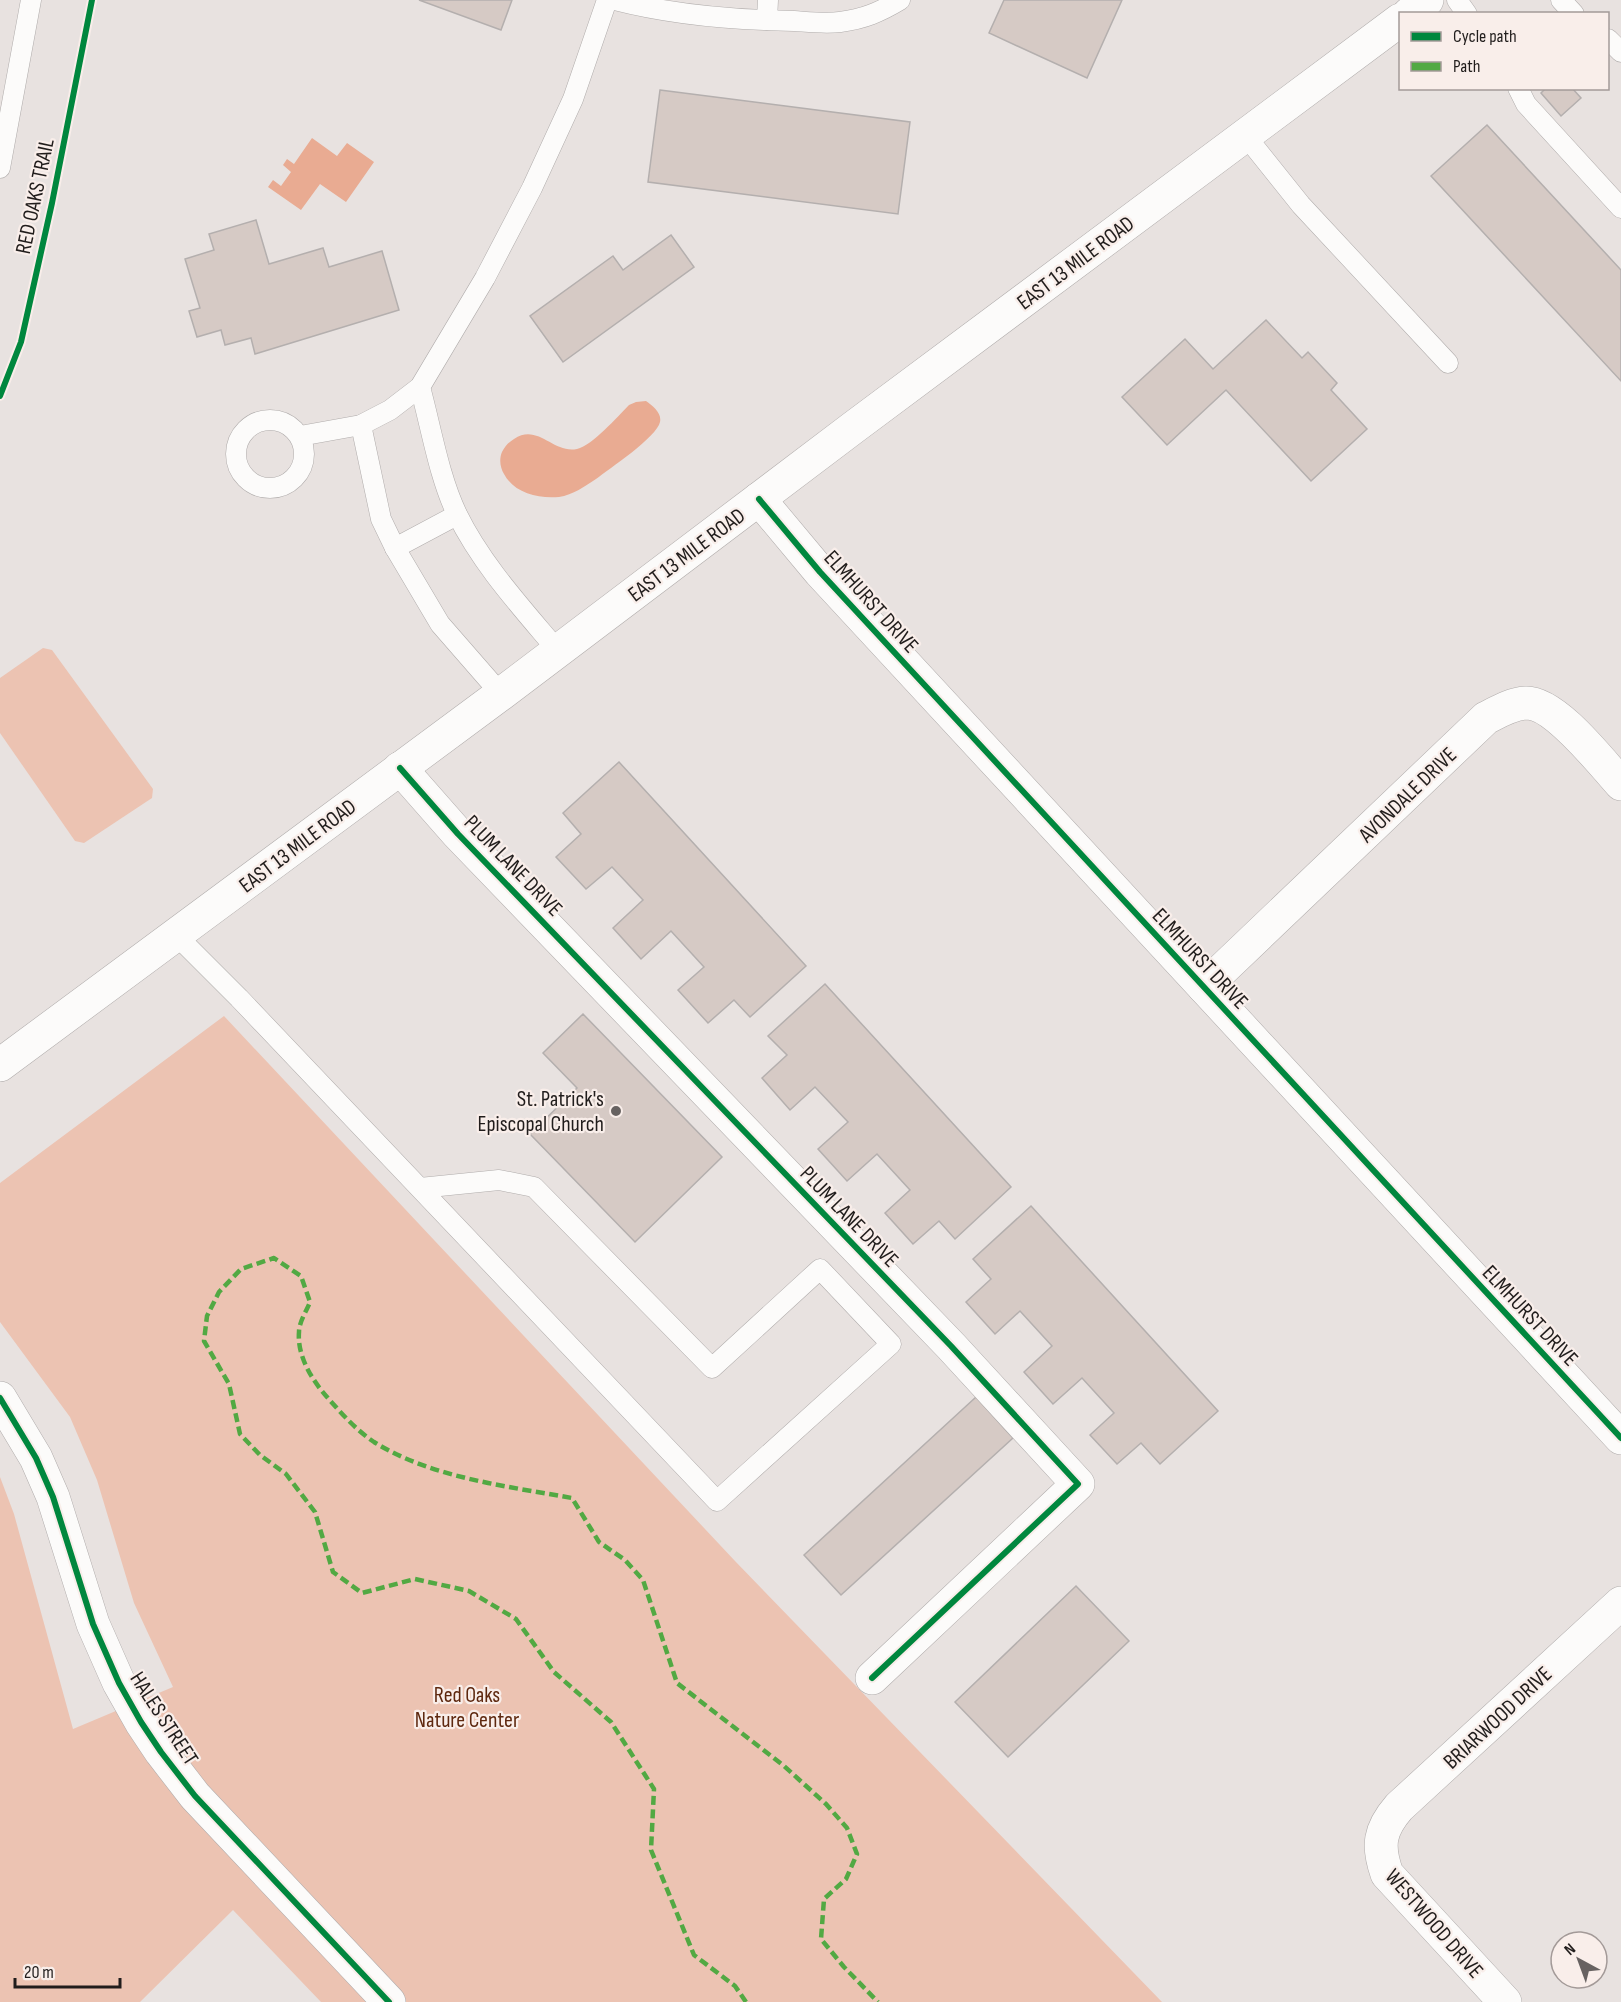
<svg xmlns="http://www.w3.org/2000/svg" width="1621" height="2002" font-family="'Sofia Sans Condensed',sans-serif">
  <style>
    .green { fill: #ecc3b2 }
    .water { fill: #e9ab92 }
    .building { fill: #d6cac5; stroke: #b4afae; stroke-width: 1.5 }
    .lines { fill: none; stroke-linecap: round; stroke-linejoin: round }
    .lane-casing { stroke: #b0acab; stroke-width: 21 }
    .street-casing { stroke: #b0acab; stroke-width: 34 }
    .secondary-casing { stroke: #b0acab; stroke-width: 34 }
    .lane { stroke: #fcfbfa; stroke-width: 20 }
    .street { stroke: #fcfbfa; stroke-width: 33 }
    .secondary { stroke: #fcfbfa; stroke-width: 33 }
    .quiet { stroke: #52a943; stroke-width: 4.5; stroke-dasharray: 9 4.5; stroke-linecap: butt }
    .cycleway-casing { stroke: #f9eeea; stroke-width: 10 }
    .cycleway { stroke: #00873e; stroke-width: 6 }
    .poi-dot { fill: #676261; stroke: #f9eeea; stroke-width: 2 }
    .labels { text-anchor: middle; stroke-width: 4.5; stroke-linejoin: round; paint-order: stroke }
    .street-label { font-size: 22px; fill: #211d1c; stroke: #f9eeea }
    .poi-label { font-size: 22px; fill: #211d1c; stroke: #f9eeea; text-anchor: end }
    .park-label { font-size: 22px; fill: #5e280f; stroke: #f9eeea }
  </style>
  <rect width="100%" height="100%" fill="#e8e2e0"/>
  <g class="green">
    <polygon points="43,648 52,650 153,789 152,798 84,843 75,841 0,733 0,678"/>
    <polygon points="224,1016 735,1561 1162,2002 321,2002 233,1910 140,2002 0,2002 0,1477 14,1514 73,1729 173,1687 134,1603 97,1480 70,1417 0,1322 0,1183"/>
  </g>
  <g class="water">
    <polygon points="312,138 337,156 347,143 374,162 346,202 320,184 301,210 268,187 273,180 281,186 291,172 283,165 287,159 294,164"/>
    <path d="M 646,401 C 653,406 662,413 660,422 C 657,437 609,469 596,479 C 585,486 573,495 559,497 C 538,499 514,493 504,474 C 500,467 499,459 502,452 C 505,446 509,442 514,439 C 538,423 553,454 577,449 C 593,445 617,417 629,405 L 636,402 Z"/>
  </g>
  <g class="building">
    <polygon points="419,0 512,0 501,30"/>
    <polygon points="1004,0 1122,0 1087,78 989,33"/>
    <polygon points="1546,88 1572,88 1581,98 1561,116 1541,93"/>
    <polygon points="660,90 910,122 898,214 648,182"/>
    <polygon points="1487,125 1621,270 1621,381 1431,176"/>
    <polygon points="256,220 269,264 323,248 329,267 382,251 399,310 255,354 251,338 225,345 221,330 197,337 189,311 200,308 185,259 214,250 209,234"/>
    <polygon points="671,235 694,267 563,362 530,316 613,256 623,270"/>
    <polygon points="1266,320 1302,358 1308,352 1337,383 1331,390 1367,429 1311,481 1226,390 1167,445 1122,397 1185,339 1213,369"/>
    <polygon points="619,762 806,966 750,1017 734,1000 708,1023 678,990 704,967 671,931 641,959 613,928 643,900 612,867 586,889 556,857 581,834 563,813"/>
    <polygon points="825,984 1011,1187 955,1239 939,1221 913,1244 885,1213 910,1190 877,1154 847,1181 818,1149 848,1122 815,1087 790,1110 762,1078 787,1055 768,1036"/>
    <polygon points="583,1014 722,1157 635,1242 530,1134 577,1088 543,1053"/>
    <polygon points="1031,1206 1218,1411 1160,1464 1141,1443 1117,1464 1090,1435 1114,1413 1082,1378 1053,1404 1024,1372 1052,1346 1020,1311 995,1334 966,1302 991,1279 973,1259"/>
    <polygon points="976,1397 1013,1438 841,1595 804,1555"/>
    <polygon points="1076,1586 1129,1641 1008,1757 955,1702"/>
  </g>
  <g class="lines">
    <defs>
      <g id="lane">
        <path d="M 615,0 C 673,15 735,20 794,21 C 809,22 826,24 840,22 C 864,19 880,12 900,0"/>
        <polyline points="1457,0 1467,14"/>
        <polyline points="1561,0 1574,14"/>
        <polyline points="767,20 768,0"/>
        <polyline points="1608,39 1621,52"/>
        <polyline points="1518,88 1526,104 1621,208"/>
        <polyline points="1245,135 1301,205 1448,363"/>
        <polyline points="0,168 31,0"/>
        <path d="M 420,387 C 431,427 439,477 457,514 C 482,565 522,608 558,651"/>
        <circle cx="270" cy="454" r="34"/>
        <polyline points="361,425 381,519 395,548 440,624 501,694"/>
        <polyline points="300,436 361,425 390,410 420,387 485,278 532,188 573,99 607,0"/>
        <polyline points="395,548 457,515"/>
        <polyline points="176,935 239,998 717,1501 891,1344 820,1269 712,1368 534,1187 499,1180 420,1188"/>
      </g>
      <g id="street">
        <polyline points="759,499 820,572 1621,1438"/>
        <polyline points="400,768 458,834 951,1346 1078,1484 872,1678"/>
        <path d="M 1204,987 L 1486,718 C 1498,712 1511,704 1526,703 C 1555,702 1601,762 1621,784"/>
        <polyline points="0,1398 36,1458 53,1497 93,1624 119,1683 141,1722 161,1752 195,1796 389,2002"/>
        <path d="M 1505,2002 L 1387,1874 C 1377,1846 1379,1830 1399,1807 L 1621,1603"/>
      </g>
      <g id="secondary">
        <polyline points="1409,14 1427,0"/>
        <polyline points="0,1065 501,694 854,427 1400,20"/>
      </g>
    </defs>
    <use href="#lane" class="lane-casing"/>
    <use href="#street" class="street-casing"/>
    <use href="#secondary" class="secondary-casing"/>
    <use href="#lane" class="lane"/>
    <use href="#street" class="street"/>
    <use href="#secondary" class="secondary"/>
    <path class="quiet" d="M 746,2002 L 735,1986 L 694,1955 L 651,1850 L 654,1789 L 611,1722 L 554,1672 L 516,1619 L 469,1591 L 415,1579 L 362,1593 L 333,1572 L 315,1512 L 286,1474 L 260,1455 L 240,1434 L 229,1384 L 204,1341 L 207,1316 L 219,1292 L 241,1269 L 274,1258 L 301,1276 L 310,1302 C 307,1310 299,1322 299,1332 C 297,1356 312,1380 327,1397 C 341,1413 356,1430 374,1442 C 432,1478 506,1486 572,1498 L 599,1542 L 625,1560 L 643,1580 L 677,1683 L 784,1766 L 826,1804 L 847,1828 L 857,1854 L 846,1879 L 824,1899 L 821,1939 L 844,1967 L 878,2002"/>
    <defs>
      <g id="cycleway">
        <polyline points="0,396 21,342 52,203 92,0"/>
        <polyline points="759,499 820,572 1621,1438"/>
        <polyline points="400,768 458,834 951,1346 1078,1484 872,1678"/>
        <polyline points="0,1398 36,1458 53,1497 93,1624 119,1683 141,1722 161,1752 195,1796 389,2002"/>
      </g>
    </defs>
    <use href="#cycleway" class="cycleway-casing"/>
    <use href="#cycleway" class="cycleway"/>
  </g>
  <circle class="poi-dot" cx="616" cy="1111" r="6"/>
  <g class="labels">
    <g class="street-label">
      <text transform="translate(34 196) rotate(-78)" y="8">RED OAKS TRAIL</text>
      <text transform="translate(1075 262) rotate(-37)" y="8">EAST 13 MILE ROAD</text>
      <text transform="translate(686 554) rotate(-37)" y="8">EAST 13 MILE ROAD</text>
      <text transform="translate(872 601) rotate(48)" y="8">ELMHURST DRIVE</text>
      <text transform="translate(1407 794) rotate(-44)" y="8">AVONDALE DRIVE</text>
      <text transform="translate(297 845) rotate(-37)" y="8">EAST 13 MILE ROAD</text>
      <text transform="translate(514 865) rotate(46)" y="8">PLUM LANE DRIVE</text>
      <text transform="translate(1201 958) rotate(47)" y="8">ELMHURST DRIVE</text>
      <text transform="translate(850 1216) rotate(46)" y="8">PLUM LANE DRIVE</text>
      <text transform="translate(1531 1315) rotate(47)" y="8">ELMHURST DRIVE</text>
      <text transform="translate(1497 1717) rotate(-43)" y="8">BRIARWOOD DRIVE</text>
      <text transform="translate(165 1718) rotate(57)" y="8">HALES STREET</text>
      <text transform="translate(1435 1923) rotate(49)" y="8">WESTWOOD DRIVE</text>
    </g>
    <g class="poi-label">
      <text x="604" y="1106">St. Patrick's<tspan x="604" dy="25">Episcopal Church</tspan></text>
    </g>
    <g class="park-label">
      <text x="467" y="1702">Red Oaks<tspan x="467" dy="25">Nature Center</tspan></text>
    </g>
  </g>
  <rect x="1399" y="12" width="210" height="78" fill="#f9eeea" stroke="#a39a98" stroke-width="1.5"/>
  <rect x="1411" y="32" width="30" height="9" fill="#00873e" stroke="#a39a98" stroke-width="1.5"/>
  <text x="1453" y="42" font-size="18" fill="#211d1c">Cycle path</text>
  <rect x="1411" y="62" width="30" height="9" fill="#52a943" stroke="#a39a98" stroke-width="1.5"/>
  <text x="1453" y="72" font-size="18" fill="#211d1c">Path</text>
  <g transform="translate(1579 1960) rotate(319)"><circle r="28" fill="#f9eeea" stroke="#a39a98" stroke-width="1.5"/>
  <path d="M0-4.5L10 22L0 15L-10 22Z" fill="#676261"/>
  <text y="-9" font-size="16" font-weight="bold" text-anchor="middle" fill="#211d1c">N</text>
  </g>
  <path d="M15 1978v9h105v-9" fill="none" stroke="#211d1c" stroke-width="3"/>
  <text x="24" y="1978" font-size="18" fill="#211d1c" stroke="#f9eeea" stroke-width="4.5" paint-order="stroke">20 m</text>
</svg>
